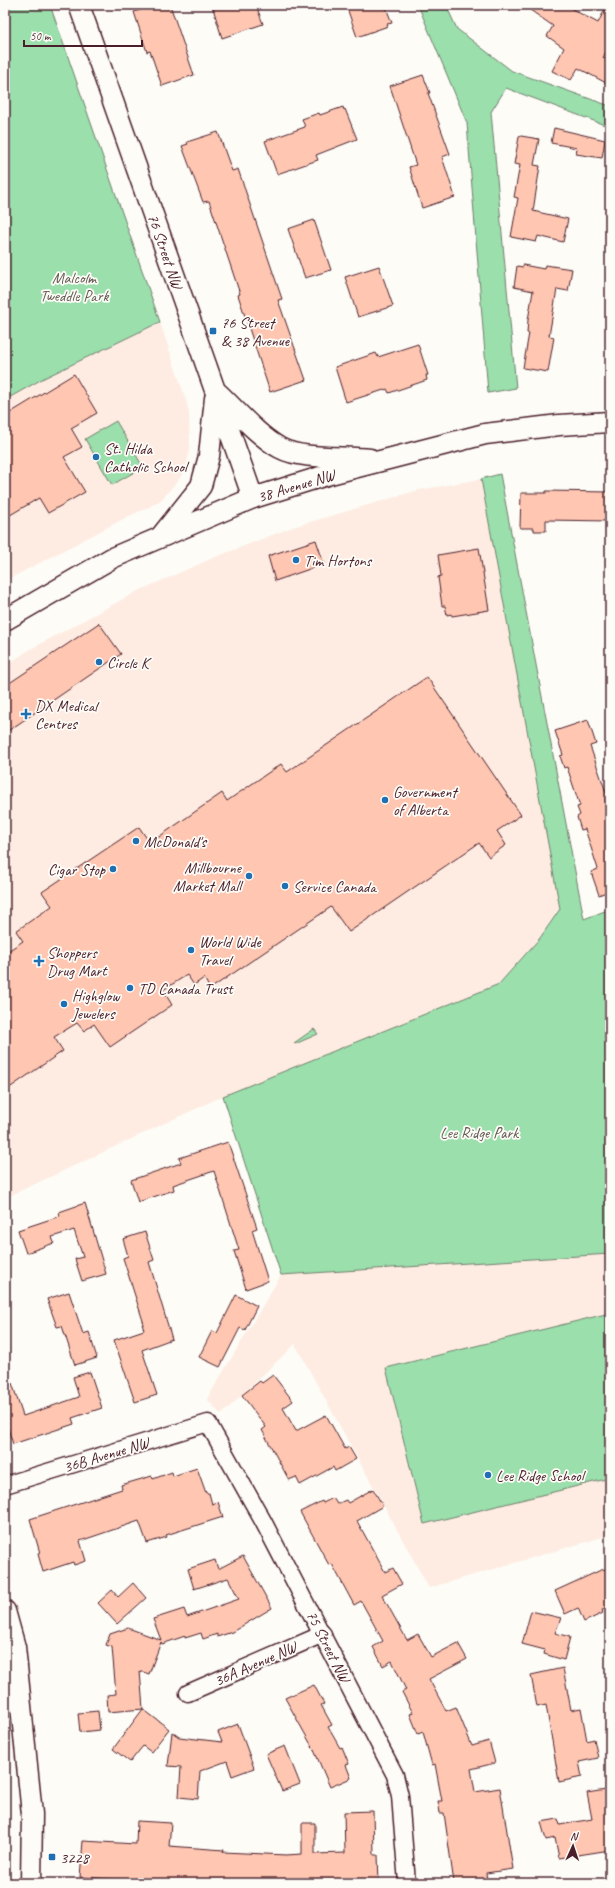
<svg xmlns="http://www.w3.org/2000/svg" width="615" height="1888" font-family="Caveat,sans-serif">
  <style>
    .built { fill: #feece2 }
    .green { fill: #9adfac; stroke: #727f6c }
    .building { fill: #ffc7b2; stroke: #4a1f2b }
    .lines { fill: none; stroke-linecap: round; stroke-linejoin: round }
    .minor-casing { stroke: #4a1f2b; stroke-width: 19 }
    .tertiary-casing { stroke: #4a1f2b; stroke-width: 23 }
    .minor { stroke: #fdfcf7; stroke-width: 16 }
    .tertiary { stroke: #fdfcf7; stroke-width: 20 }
    .poi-dot { fill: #1f6fb2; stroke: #fdfcf7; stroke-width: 1.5 }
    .labels { text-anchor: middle; stroke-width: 3.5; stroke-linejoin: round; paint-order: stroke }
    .street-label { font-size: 16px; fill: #4a1f2b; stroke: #fdfcf7 }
    .park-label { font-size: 16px; fill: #625952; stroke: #fdfcf7 }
    .poi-label { font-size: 16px; fill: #4a1f2b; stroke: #fdfcf7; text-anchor: start }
  </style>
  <rect width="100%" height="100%" fill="#fdfcf7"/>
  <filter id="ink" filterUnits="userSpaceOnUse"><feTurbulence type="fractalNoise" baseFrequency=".025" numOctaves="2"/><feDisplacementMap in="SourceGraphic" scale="8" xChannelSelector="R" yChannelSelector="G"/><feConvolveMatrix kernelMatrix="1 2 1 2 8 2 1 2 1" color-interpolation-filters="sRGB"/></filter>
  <g filter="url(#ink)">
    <g class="built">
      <polygon points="160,322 185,397 189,412 190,449 186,466 180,478 162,499 149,507 129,516 5,581 5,400 44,378"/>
      <polygon points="481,479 560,908 540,938 499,984 223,1096 5,1198 5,666 29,650 136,592 213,558 293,527 419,490"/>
      <polygon points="610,1254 610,1535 429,1588 295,1344 221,1415 207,1399 281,1275"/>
    </g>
    <g class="green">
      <polygon points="5,5 50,5 160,322 44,378 5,400"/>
      <polygon points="418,5 446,5 457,29 512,71 610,106 610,127 506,88 491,112 516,388 488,393 467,123"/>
      <polygon points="116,421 143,467 112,485 85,439"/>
      <polygon points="500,474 584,919 610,909 610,1254 281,1275 223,1096 499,984 540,938 560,909 481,479"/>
      <polygon points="314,1029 318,1034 295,1044 294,1043"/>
      <polygon points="610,1313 610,1478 424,1524 386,1368"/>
    </g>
    <g class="building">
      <polygon points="155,5 170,5 194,75 162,86 150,51 147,52 134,12"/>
      <polygon points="212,5 256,5 263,24 222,38"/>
      <polygon points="346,5 385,5 392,23 387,24 388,26 357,37"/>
      <polygon points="523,5 575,5 572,9 598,23 607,5 610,5 610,43 603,58 610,61 610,85 578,68 571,80 552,71 564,48 547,36 553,26"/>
      <polygon points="423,75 430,93 428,93 450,154 442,157 455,197 422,208 409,167 416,165 390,86"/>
      <polygon points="343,107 344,110 345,109 357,139 316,155 318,160 277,174 265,141 305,127 302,119 319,113 320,115"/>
      <polygon points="554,128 605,140 602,158 576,154 577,148 551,143"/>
      <polygon points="218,132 232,171 238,169 282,299 278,300 306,380 270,392 238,295 240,294 209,201 203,202 182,146 188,144 187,142"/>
      <polygon points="521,136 539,139 534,165 540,166 533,211 568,219 563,242 538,236 536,242 511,237 518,198 514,197 520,165 514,164 519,137"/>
      <polygon points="314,220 331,270 305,278 288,229"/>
      <polygon points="523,265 544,269 545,265 572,269 568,291 557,289 549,336 554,337 548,372 523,368 529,333 527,333 528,320 533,291 514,287 517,266 523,267"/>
      <polygon points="379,266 393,306 358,317 345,277"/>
      <polygon points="418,344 428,375 426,375 427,380 389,393 387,389 346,402 335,367 376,353 378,357"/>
      <polygon points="74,374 97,413 71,428 82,447 64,457 85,492 48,513 39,498 5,518 5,416"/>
      <polygon points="546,491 610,492 610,521 546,520 546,531 534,531 534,528 520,528 521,493 546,493"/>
      <polygon points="316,540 324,564 275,581 268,556"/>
      <polygon points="479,548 489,610 452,616 451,614 447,615 445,606 442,606 438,577 441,576 438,555"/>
      <polygon points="99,623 121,654 5,733 5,686"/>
      <polygon points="427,677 521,815 497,831 506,845 489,857 479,843 349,932 331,907 210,989 204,978 194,985 187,975 163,990 172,1005 110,1047 94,1024 84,1031 77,1023 54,1037 63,1051 5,1091 5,953 23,941 16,931 52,906 42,892 139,827 150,843 222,793 227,801 281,764 287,772"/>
      <polygon points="588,720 596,744 590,746 608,798 605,799 610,814 610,896 608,897 606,892 599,895 591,872 598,869 585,829 581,830 577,817 580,815 577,807 580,806 567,767 564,768 560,756 563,755 555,731"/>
      <polygon points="228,1142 257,1228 252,1230 268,1281 246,1289 234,1251 239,1250 214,1171 173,1185 174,1190 138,1202 131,1180 181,1163 179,1158"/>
      <polygon points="85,1203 106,1274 82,1281 75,1259 83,1257 74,1230 52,1237 54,1243 26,1253 18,1230 60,1216 59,1212"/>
      <polygon points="145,1232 154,1260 149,1262 172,1339 142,1350 157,1395 135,1402 114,1340 144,1330 142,1324 144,1324 123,1258 128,1256 123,1239"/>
      <polygon points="69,1292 83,1334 89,1332 97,1358 75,1365 62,1326 57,1327 47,1299"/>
      <polygon points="236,1295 257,1306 245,1330 240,1328 220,1367 199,1357 212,1331 217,1333"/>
      <polygon points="7,1368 23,1416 79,1397 73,1377 90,1372 102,1408 72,1418 74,1424 13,1444 5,1420 5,1369"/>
      <polygon points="273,1375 293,1401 283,1408 296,1431 326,1415 345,1449 349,1447 356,1459 335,1471 333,1467 300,1485 296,1477 289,1480 262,1430 266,1427 242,1395 260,1381 262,1383"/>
      <polygon points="197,1468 206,1493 209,1493 212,1504 218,1502 223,1517 166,1535 167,1537 147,1543 139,1521 80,1541 86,1561 74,1565 73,1562 43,1572 38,1554 40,1553 30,1519 122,1489 121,1485 152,1476 153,1479 172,1472 173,1476"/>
      <polygon points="373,1489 383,1506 357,1521 385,1572 393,1568 402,1584 382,1595 407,1640 418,1634 431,1657 458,1643 467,1659 429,1679 446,1711 456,1707 472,1746 489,1741 495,1763 471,1769 475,1792 500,1788 513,1869 486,1873 487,1880 454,1883 444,1813 440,1813 438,1801 442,1801 435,1764 432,1765 423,1732 418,1734 410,1714 413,1713 402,1692 406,1690 392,1661 383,1666 373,1647 383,1641 361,1601 354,1605 332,1564 329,1565 300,1512 322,1501 323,1503 333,1498 337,1504 346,1500 348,1503"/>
      <polygon points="243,1556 272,1608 232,1632 217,1637 217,1634 203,1639 201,1633 185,1638 185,1636 162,1644 161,1642 149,1674 140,1671 143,1709 108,1712 107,1695 116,1694 112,1647 106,1645 110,1634 128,1628 161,1640 153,1619 184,1609 187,1617 239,1599 228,1578 194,1589 188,1569 215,1560 218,1569"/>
      <polygon points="610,1568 610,1608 602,1610 603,1613 584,1622 578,1608 565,1614 555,1591 601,1570"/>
      <polygon points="133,1583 146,1598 117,1624 98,1603 112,1590 118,1597"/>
      <polygon points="531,1611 561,1618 555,1633 570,1637 564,1660 544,1654 545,1650 522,1644"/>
      <polygon points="563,1668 571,1710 581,1708 587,1741 594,1739 598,1758 579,1762 582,1777 559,1782 546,1705 537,1707 531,1675"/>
      <polygon points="314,1685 324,1704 321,1705 332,1725 328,1727 340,1748 342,1747 349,1764 346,1765 351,1778 330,1787 314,1750 285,1698"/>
      <polygon points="143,1709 169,1729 151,1752 143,1746 130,1762 113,1749"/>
      <polygon points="98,1711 100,1730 80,1732 78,1713"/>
      <polygon points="238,1724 254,1768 232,1776 227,1761 200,1771 198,1799 179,1797 181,1767 168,1766 172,1732 179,1737 222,1742 218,1732"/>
      <polygon points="285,1746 300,1784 282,1791 266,1754"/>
      <polygon points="606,1790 610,1811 610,1850 559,1858 555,1838 546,1840 541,1822 558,1819 560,1825 592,1819 587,1793"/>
      <polygon points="373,1811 374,1855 378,1855 379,1883 170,1883 80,1877 83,1841 136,1844 137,1821 171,1823 169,1846 224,1850 223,1852 286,1855 302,1854 302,1823 315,1823 315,1854 345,1853 344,1812"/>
    </g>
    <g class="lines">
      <defs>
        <g id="minor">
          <polyline points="5,1485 208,1423 263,1521 395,1775 400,1796 407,1883"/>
          <polyline points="188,1693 323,1634"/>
        </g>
        <g id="tertiary">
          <polyline points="79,5 253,498"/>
          <path d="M 218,393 C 236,410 258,436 280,448 C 302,460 344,456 370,459"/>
          <polyline points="162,535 201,486 209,456 215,398"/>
          <polyline points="5,620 112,558 253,498 330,474 485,434 559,425 610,422"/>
          <polyline points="5,1611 15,1647 32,1814 31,1883"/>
        </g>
      </defs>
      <use href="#minor" class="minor-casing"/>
      <use href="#tertiary" class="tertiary-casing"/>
      <use href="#minor" class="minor"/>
      <use href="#tertiary" class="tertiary"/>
    </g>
  </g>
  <g class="poi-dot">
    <rect x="209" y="327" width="8" height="8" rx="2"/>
    <circle cx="96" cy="457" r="4"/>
    <circle cx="296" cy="560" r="4"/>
    <circle cx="99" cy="662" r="4"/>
    <path d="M24 708h4v4h4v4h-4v4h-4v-4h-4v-4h4z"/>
    <circle cx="385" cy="800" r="4"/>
    <circle cx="136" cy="841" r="4"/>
    <circle cx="113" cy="869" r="4"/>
    <circle cx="249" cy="876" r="4"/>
    <circle cx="285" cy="886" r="4"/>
    <circle cx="191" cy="950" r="4"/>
    <path d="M37 955h4v4h4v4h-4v4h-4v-4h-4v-4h4z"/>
    <circle cx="130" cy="988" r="4"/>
    <circle cx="64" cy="1004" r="4"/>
    <circle cx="488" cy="1475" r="4"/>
    <rect x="48" y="1853" width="8" height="8" rx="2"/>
  </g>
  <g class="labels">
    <g class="street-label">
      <text transform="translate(166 251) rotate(71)" y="6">76 Street NW</text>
      <text transform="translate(296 485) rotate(-17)" y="6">38 Avenue NW</text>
      <text transform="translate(106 1454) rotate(-17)" y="6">36B Avenue NW</text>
      <text transform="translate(329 1646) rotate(63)" y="6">75 Street NW</text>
      <text transform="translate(255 1663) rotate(-24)" y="6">36A Avenue NW</text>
    </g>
    <g class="park-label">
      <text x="74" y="283">Malcolm<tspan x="74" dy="18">Tweddle Park</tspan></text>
      <text x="479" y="1138">Lee Ridge Park</text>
    </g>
    <g class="poi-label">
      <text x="221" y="328">76 Street<tspan x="221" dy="18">&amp; 38 Avenue</tspan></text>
      <text x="104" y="454">St. Hilda<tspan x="104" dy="18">Catholic School</tspan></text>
      <text x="304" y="566">Tim Hortons</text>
      <text x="107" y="668">Circle K</text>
      <text x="35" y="711">DX Medical<tspan x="35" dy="18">Centres</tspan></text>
      <text x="393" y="797">Government<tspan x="393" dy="18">of Alberta</tspan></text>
      <text x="144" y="847">McDonald's</text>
      <text x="241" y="873" text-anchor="end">Millbourne<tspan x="241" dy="18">Market Mall</tspan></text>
      <text x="105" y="875" text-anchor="end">Cigar Stop</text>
      <text x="293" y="892">Service Canada</text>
      <text x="199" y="947">World Wide<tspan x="199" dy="18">Travel</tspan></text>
      <text x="47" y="958">Shoppers<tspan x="47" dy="18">Drug Mart</tspan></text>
      <text x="138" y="994">TD Canada Trust</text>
      <text x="72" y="1001">Highglow<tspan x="72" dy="18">Jewelers</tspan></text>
      <text x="496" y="1481">Lee Ridge School</text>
      <text x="60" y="1863">3228</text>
    </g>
  </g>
  <rect width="615" height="1888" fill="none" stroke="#fdfcf7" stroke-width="20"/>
  <rect x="10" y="10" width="595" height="1868" fill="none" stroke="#4a1f2b" stroke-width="1.5" filter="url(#ink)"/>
  <g transform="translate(573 1846) rotate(3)" stroke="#fdfcf7" stroke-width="3" paint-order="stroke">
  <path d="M0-3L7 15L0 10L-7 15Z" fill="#4a1f2b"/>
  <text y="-6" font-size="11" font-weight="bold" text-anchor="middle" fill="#4a1f2b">N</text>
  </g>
  <path d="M24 40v6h118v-6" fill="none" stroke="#4a1f2b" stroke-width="2"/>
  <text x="30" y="40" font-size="12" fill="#4a1f2b" stroke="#fdfcf7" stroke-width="3" paint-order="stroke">50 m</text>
</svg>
